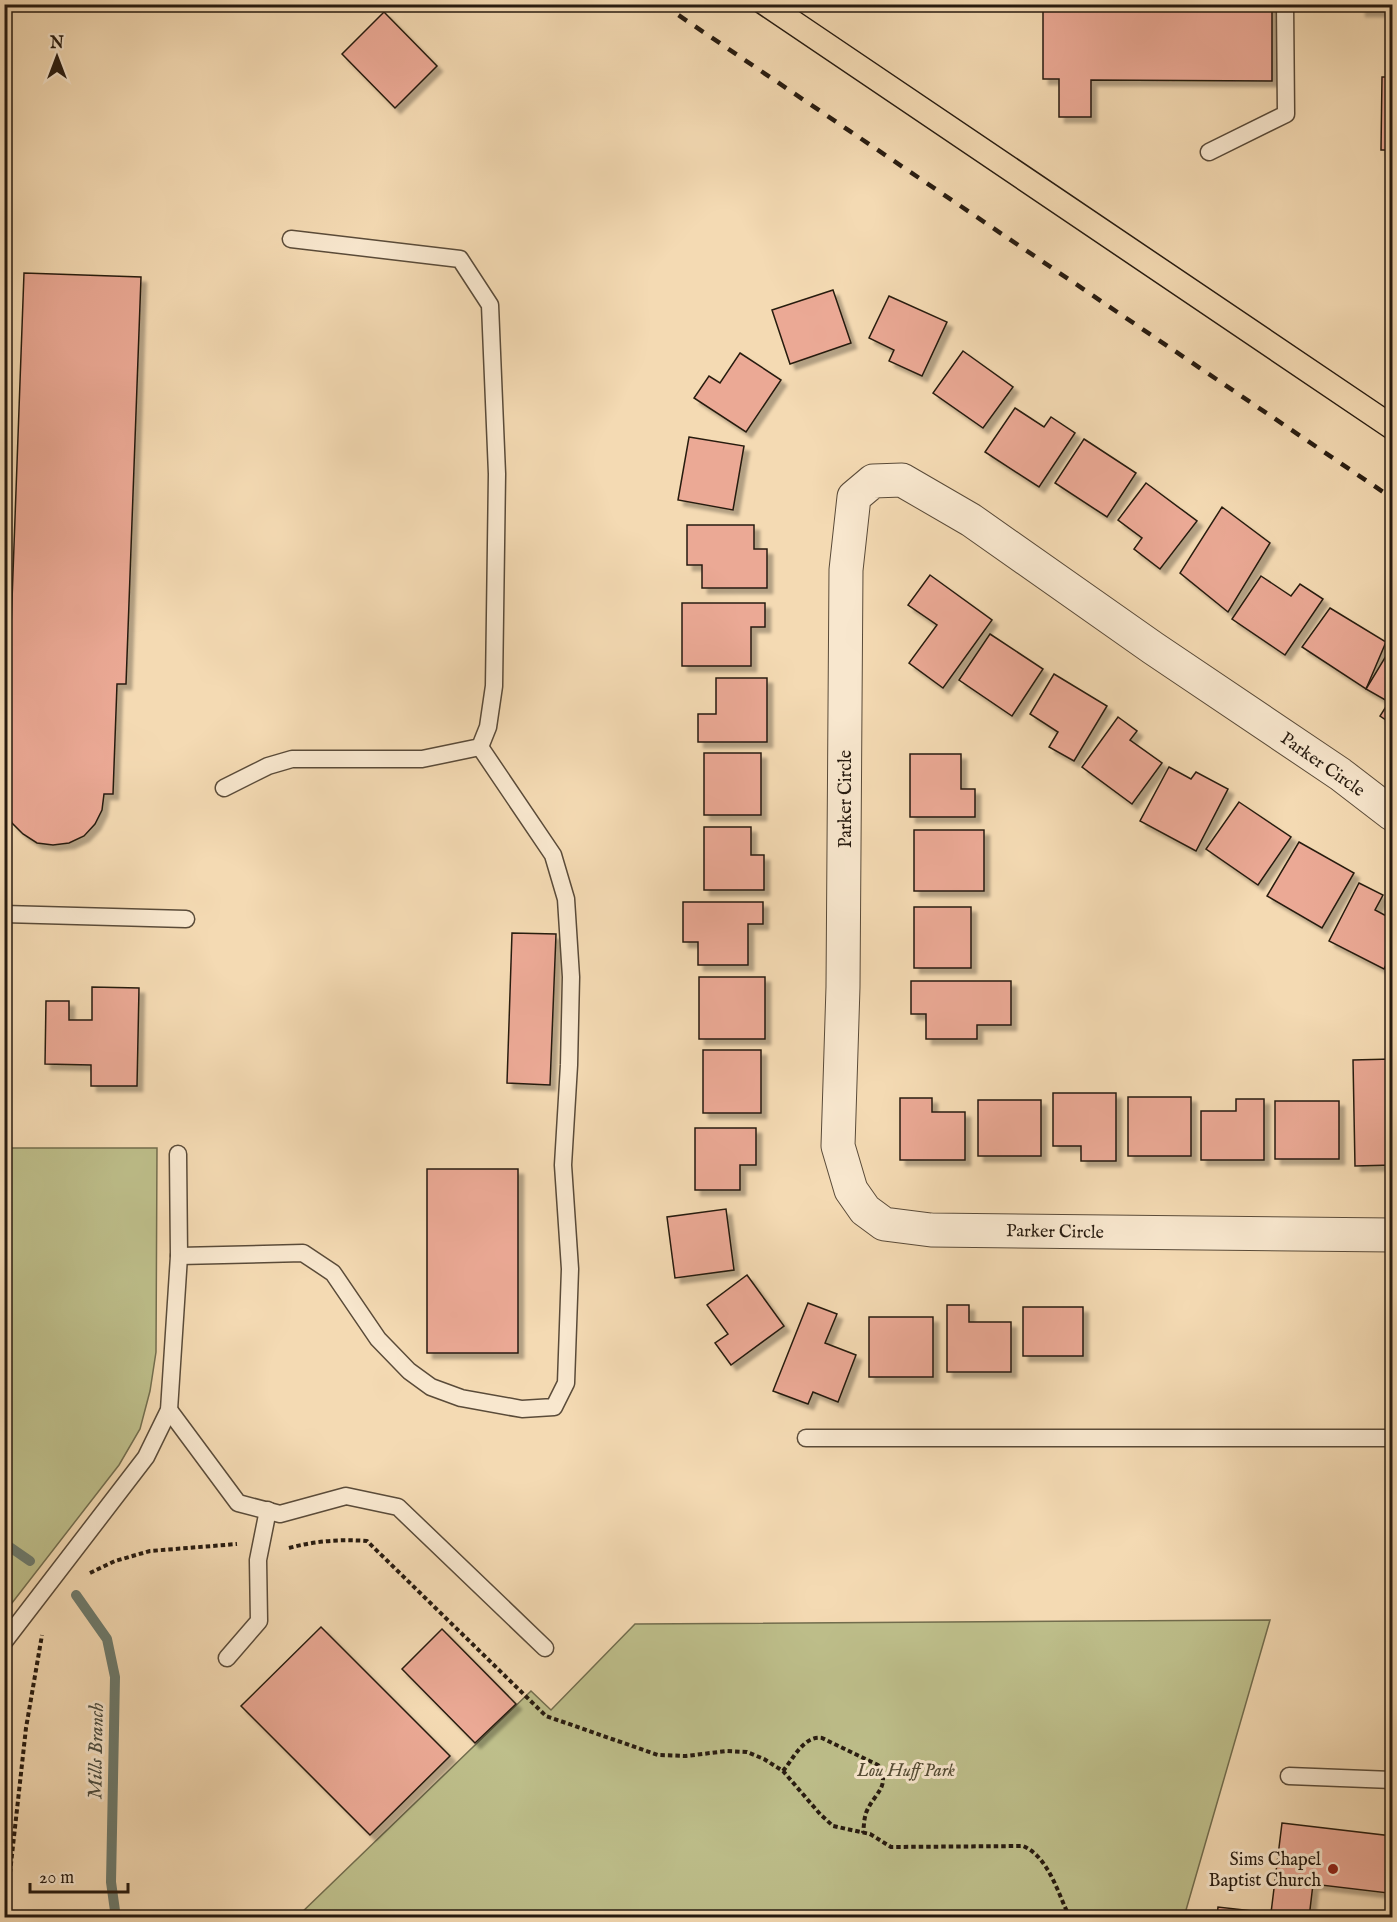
<svg xmlns="http://www.w3.org/2000/svg" width="1397" height="1922" font-family="'IM FELL English',serif">
  <style>
    .green { fill: #bebf8b; stroke: #726d4e; stroke-width: 1.5 }
    .lines { fill: none; stroke-linecap: round; stroke-linejoin: round }
    .stream { stroke: #6d7b6e; stroke-width: 10 }
    .building { fill: #eba995; stroke: #271b10; stroke-width: 1.5; filter: url(#shadow) }
    .lane-casing { stroke: #5a4b39; stroke-width: 19 }
    .street-casing { stroke: #5a4b39; stroke-width: 35 }
    .path { stroke: #271b10; stroke-width: 4; stroke-dasharray: 4.5 3; stroke-linecap: butt }
    .lane { stroke: #f8e7ce; stroke-width: 16 }
    .street { stroke: #f8e7ce; stroke-width: 33 }
    .tram { stroke: #271b10; stroke-width: 1.5 }
    .rail { stroke: #271b10; stroke-width: 4.5; stroke-dasharray: 10 10; stroke-linecap: butt }
    .poi-dot { fill: #8f2418; stroke: #f8e7ce; stroke-width: 2 }
    .labels { text-anchor: middle; stroke-width: 6; stroke-linejoin: round; paint-order: stroke }
    .street-label { font-size: 18px; fill: #271b10; stroke: #f8e7ce }
    .park-label { font-size: 18px; font-style: italic; fill: #544c35; stroke: #f8e7ce }
    .poi-label { font-size: 18px; fill: #271b10; stroke: #f8e7ce; text-anchor: end }
    .water-label { font-size: 20px; font-style: italic; fill: #4a4b3f; stroke: #f8e7ce }
  </style>
  <defs>
    <filter id="shadow"><feDropShadow dx="5.5" dy="5.5" stdDeviation="1.5" flood-color="#0004"/></filter>
  </defs>
  <rect width="100%" height="100%" fill="#f4dab3"/>
  <filter id="stains"><feTurbulence type="fractalNoise" baseFrequency=".00333" numOctaves="4"/><feColorMatrix values="0 0 0 0 .2 0 0 0 0 .09 0 0 0 0 .02 0 0 0 .5 -.17"/></filter>
  <radialGradient id="worn" r=".72"><stop offset=".6" stop-color="#630" stop-opacity="0"/><stop offset="1" stop-color="#630" stop-opacity=".3"/></radialGradient>
  <g class="green">
    <polygon points="5,1148 157,1148 156,1352 150,1391 140,1429 119,1465 5,1612"/>
    <polygon points="1270,1620 1184,1917 297,1917 531,1691 551,1710 635,1624"/>
  </g>
  <g class="lines">
    <g class="stream">
      <polyline points="4,1543 30,1561"/>
      <polyline points="76,1595 107,1639 115,1677 111,1882 116,1918"/>
    </g>
  </g>
  <g class="building">
    <polygon points="1043,4 1272,4 1272,81 1091,80 1091,117 1059,117 1059,79 1043,79"/>
    <rect x="1360" y="4" width="32" height="7"/>
    <polygon points="384,12 437,66 395,108 342,54"/>
    <polygon points="1382,77 1392,77 1392,150 1381,150"/>
    <polygon points="24,273 141,277 126,684 117,684 113,794 104,794 102,810 95,824 84,836 69,843 53,845 37,843 23,834 12,823 6,808 5,791"/>
    <polygon points="833,290 851,343 790,364 772,310"/>
    <polygon points="889,296 947,322 922,376 889,361 894,350 869,338"/>
    <polygon points="963,351 1013,387 983,428 933,393"/>
    <polygon points="740,353 781,380 746,432 694,398 709,376 720,383"/>
    <polygon points="1015,408 1044,427 1051,417 1075,433 1039,487 985,452"/>
    <polygon points="689,437 744,446 733,510 678,500"/>
    <polygon points="1084,439 1136,473 1107,517 1055,483"/>
    <polygon points="1146,483 1197,521 1160,569 1134,549 1142,538 1118,520"/>
    <polygon points="1222,507 1270,543 1228,612 1180,573"/>
    <polygon points="687,525 754,525 754,549 767,549 767,588 702,588 702,565 687,565"/>
    <polygon points="930,575 992,620 943,688 909,663 937,625 908,605"/>
    <polygon points="1261,576 1291,596 1300,584 1323,599 1285,655 1232,619"/>
    <polygon points="682,603 765,603 765,627 751,627 751,666 682,666"/>
    <polygon points="1330,608 1386,642 1366,689 1302,647"/>
    <polygon points="990,634 1043,669 1012,716 959,680"/>
    <polygon points="1389,651 1392,653 1392,724 1380,716 1389,702 1366,689"/>
    <polygon points="1054,674 1107,706 1074,761 1049,747 1058,732 1030,714"/>
    <polygon points="716,678 767,678 767,742 698,742 698,714 716,714"/>
    <polygon points="1118,717 1137,731 1130,740 1162,763 1132,804 1082,767"/>
    <rect x="704" y="753" width="57" height="62"/>
    <polygon points="910,754 961,754 961,789 975,789 975,817 910,817"/>
    <polygon points="1169,767 1191,779 1196,772 1228,789 1196,851 1140,821"/>
    <polygon points="1239,802 1291,837 1258,885 1206,849"/>
    <polygon points="704,827 751,827 751,855 764,855 764,890 704,890"/>
    <rect x="914" y="830" width="70" height="61"/>
    <polygon points="1299,842 1354,873 1322,928 1267,896"/>
    <polygon points="1359,883 1383,895 1375,910 1392,919 1392,952 1384,969 1329,941"/>
    <polygon points="683,902 763,902 763,924 748,924 748,965 698,965 698,942 683,942"/>
    <rect x="914" y="907" width="57" height="61"/>
    <polygon points="512,933 556,934 550,1085 507,1083"/>
    <rect x="699" y="977" width="66" height="62"/>
    <polygon points="911,981 1011,981 1011,1025 977,1025 977,1039 926,1039 926,1014 911,1014"/>
    <polygon points="92,987 139,988 137,1086 91,1086 91,1065 45,1064 46,1001 69,1001 69,1020 92,1020"/>
    <rect x="703" y="1050" width="58" height="63"/>
    <polygon points="1392,1059 1392,1165 1355,1166 1353,1060"/>
    <polygon points="1053,1093 1116,1093 1116,1161 1081,1161 1081,1146 1053,1146"/>
    <rect x="1128" y="1097" width="63" height="59"/>
    <polygon points="900,1098 932,1098 932,1112 965,1112 965,1160 900,1160"/>
    <polygon points="1236,1099 1264,1099 1264,1160 1201,1160 1201,1111 1236,1111"/>
    <rect x="978" y="1100" width="63" height="56"/>
    <rect x="1275" y="1101" width="64" height="58"/>
    <polygon points="695,1128 756,1128 756,1165 740,1165 740,1190 695,1190"/>
    <rect x="427" y="1169" width="91" height="184"/>
    <polygon points="726,1209 734,1270 675,1278 667,1217"/>
    <polygon points="747,1275 784,1326 731,1365 715,1343 728,1334 707,1305"/>
    <polygon points="808,1303 837,1314 825,1343 856,1355 838,1402 813,1392 808,1404 773,1391"/>
    <polygon points="947,1305 969,1305 969,1322 1011,1322 1011,1372 947,1372"/>
    <rect x="1023" y="1307" width="60" height="49"/>
    <rect x="869" y="1317" width="64" height="60"/>
    <polygon points="321,1627 450,1756 370,1835 241,1706"/>
    <polygon points="442,1629 516,1704 475,1743 402,1669"/>
    <polygon points="1282,1823 1392,1836 1392,1854 1388,1893 1313,1884 1309,1918 1217,1918 1218,1907 1271,1913"/>
  </g>
  <g class="lines">
    <defs>
      <g id="lane">
        <polyline points="1209,152 1286,114 1285,4"/>
        <polyline points="224,788 268,766 292,759 422,759 480,747 488,727 494,686 497,474 490,305 460,259 291,239"/>
        <polyline points="4,914 186,919"/>
        <polyline points="179,1256 303,1253 333,1273 378,1339 409,1371 431,1387 461,1398 522,1409 554,1407 566,1383 570,1269 563,1165 569,1065 571,977 566,899 553,855 480,747"/>
        <polyline points="169,1410 238,1503 280,1514 346,1496 398,1507 545,1648"/>
        <polyline points="806,1438 1392,1438"/>
        <polyline points="4,1642 146,1457 169,1410 179,1256 178,1154"/>
        <polyline points="227,1658 259,1621 258,1560 268,1510"/>
        <polyline points="1289,1776 1392,1780"/>
      </g>
      <polyline id="street" points="1392,814 1340,774 1153,648 971,520 902,480 873,481 854,497 846,570 843,987 838,1146 851,1190 865,1210 884,1224 931,1230 1392,1235"/>
    </defs>
    <use href="#lane" class="lane-casing"/>
    <use href="#street" class="street-casing"/>
    <g class="path">
      <path d="M 289,1548 C 315,1541 340,1539 367,1541 L 546,1716 L 658,1755 L 686,1756 L 727,1751 L 747,1752 L 764,1759 L 783,1771 L 820,1814 L 833,1826 L 870,1834 L 891,1847 L 1023,1846 C 1049,1857 1058,1894 1070,1918"/>
      <polyline points="90,1573 115,1561 150,1551 237,1544"/>
      <path d="M 783,1771 C 793,1759 804,1735 822,1738 L 878,1765 C 892,1787 873,1794 866,1813 C 864,1819 864,1826 863,1833"/>
      <polyline points="5,1918 26,1728 42,1635"/>
    </g>
    <use href="#lane" class="lane"/>
    <use href="#street" class="street"/>
    <g class="tram">
      <polyline points="744,4 1392,442"/>
      <polyline points="788,4 1392,412"/>
    </g>
    <polyline class="rail" points="662,4 1392,498"/>
  </g>
  <circle class="poi-dot" cx="1333" cy="1869" r="6"/>
  <g class="labels">
    <g class="street-label">
      <text transform="translate(1323 764) rotate(35)" y="6">Parker Circle</text>
      <text transform="translate(845 799) rotate(-90)" y="6">Parker Circle</text>
      <text transform="translate(1055 1231) rotate(1)" y="6">Parker Circle</text>
    </g>
    <g class="park-label">
      <text x="906" y="1776">Lou Huff Park</text>
    </g>
    <g class="poi-label">
      <text x="1321" y="1865">Sims Chapel<tspan x="1321" dy="21">Baptist Church</tspan></text>
    </g>
    <g class="water-label">
      <text transform="translate(95 1751) rotate(-89)" y="7">Mills Branch</text>
    </g>
  </g>
  <rect width="1397" height="1922" fill="none" stroke="#f4dab3" stroke-width="24"/>
  <rect x="6" y="6" width="1385" height="1910" fill="none" stroke="#271b10" stroke-width="3"/>
  <rect x="12" y="12" width="1373" height="1898" fill="none" stroke="#271b10" stroke-width="1.5"/>
  <g transform="translate(57 57)" stroke="#f8e7ce" stroke-width="4.5" paint-order="stroke">
  <path d="M0-4.5L10 22L0 15L-10 22Z" fill="#271b10"/>
  <text y="-9" font-size="16" font-weight="bold" text-anchor="middle" fill="#271b10">N</text>
  </g>
  <path d="M30 1883v9h98v-9" fill="none" stroke="#271b10" stroke-width="3"/>
  <text x="39" y="1883" font-size="18" fill="#271b10" stroke="#f8e7ce" stroke-width="4.5" paint-order="stroke">20 m</text>
  <rect width="100%" height="100%" filter="url(#stains)"/>
  <rect width="100%" height="100%" fill="url(#worn)"/>
</svg>
